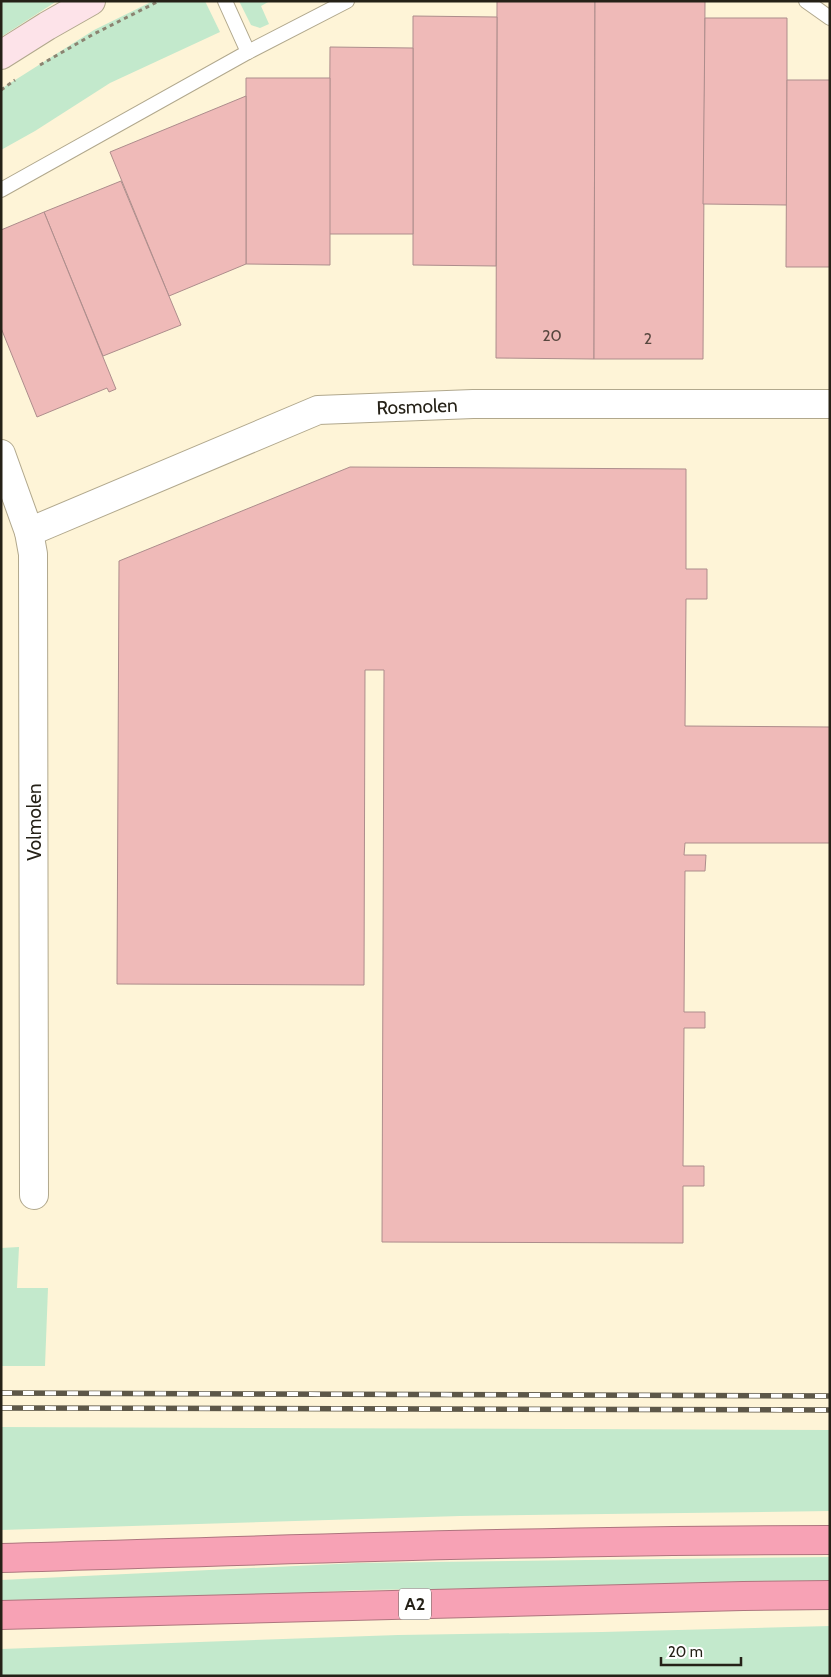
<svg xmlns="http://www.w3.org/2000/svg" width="831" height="1677" font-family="Cabin,sans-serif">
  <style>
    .green { fill: #c3e9cc }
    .building { fill: #efbab8; stroke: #ad8d8c }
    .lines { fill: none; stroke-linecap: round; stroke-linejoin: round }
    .lane-casing { stroke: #b1a88d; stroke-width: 16 }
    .street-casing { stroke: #b1a88d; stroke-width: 30 }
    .secondary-casing { stroke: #b1a88d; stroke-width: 30 }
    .highway-casing { stroke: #ae757e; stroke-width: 30 }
    .path { stroke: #8b8471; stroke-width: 3; stroke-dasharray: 4 4; stroke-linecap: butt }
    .lane { stroke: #fff; stroke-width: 14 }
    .street { stroke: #fff; stroke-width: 28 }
    .secondary { stroke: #fde3e9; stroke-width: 28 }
    .highway { stroke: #f7a2b5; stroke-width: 28 }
    .rail-casing { stroke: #5d5748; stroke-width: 5.5 }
    .rail { stroke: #fff; stroke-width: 4; stroke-dasharray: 11; stroke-linecap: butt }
    .labels { text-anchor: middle; stroke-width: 4; stroke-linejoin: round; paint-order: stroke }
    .number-label { font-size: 16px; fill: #58473f }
    .shield { fill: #fff; stroke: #66645d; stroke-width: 1 }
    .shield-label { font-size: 18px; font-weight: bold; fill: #252117 }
    .street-label { font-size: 19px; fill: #252117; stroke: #fff }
  </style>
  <rect width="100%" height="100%" fill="#fef4d7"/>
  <g class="green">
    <polygon points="1,1 57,1 1,37"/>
    <polygon points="153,1 205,1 220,32 110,83 35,131 1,150 1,89 94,30"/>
    <polygon points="239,1 270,1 261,6 269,24 260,28 251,25"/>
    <polygon points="19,1247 17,1288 48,1288 45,1366 1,1366 1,1248"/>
    <polygon points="1,1427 830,1430 830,1511 460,1516 1,1530"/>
    <polygon points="830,1557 830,1584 360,1590 1,1609 1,1580 358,1563"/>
    <polygon points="830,1626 830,1676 1,1676 1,1649 398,1635 602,1632"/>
  </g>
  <g class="building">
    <polygon points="497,1 595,1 594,359 496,358"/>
    <polygon points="595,1 705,1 703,359 594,359"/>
    <polygon points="413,16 497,17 496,266 413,265"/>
    <polygon points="705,18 787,18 787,205 703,204"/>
    <polygon points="330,47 413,48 413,234 329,234"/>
    <polygon points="246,78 330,78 330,265 246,264"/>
    <polygon points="787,80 830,80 830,267 786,267"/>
    <polygon points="246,96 246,264 169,296 110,152"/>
    <polygon points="121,181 181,325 103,356 44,212"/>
    <polygon points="44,212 116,389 109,392 107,388 37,417 1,328 1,230"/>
    <polygon points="350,467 686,469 686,569 707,569 707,599 686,599 685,726 830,727 830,843 685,843 684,855 706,855 705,871 685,871 684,1012 705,1012 705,1028 684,1028 683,1166 704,1166 704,1186 683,1186 683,1243 382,1242 384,670 365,670 364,985 117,984 119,561"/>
  </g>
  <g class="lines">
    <defs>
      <g id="lane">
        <polyline points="225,1 248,52"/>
        <polyline points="806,1 830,18"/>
        <polyline points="1,190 248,52 347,1"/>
      </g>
      <g id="street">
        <polyline points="1,454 29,532 33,554 34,1195"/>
        <polyline points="29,532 318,410 473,404 830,404"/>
      </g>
      <polyline id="secondary" points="1,55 47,26 91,1"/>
      <g id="highway">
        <path d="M 1,1558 C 277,1550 554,1540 830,1540"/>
        <polyline points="1,1615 743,1596 830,1595"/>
      </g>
    </defs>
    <use href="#lane" class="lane-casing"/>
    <use href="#street" class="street-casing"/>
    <use href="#secondary" class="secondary-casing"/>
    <use href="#highway" class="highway-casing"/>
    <g class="path">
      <polyline points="40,65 92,35 159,1"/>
      <polyline points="1,90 15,80"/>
    </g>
    <use href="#lane" class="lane"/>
    <use href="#street" class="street"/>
    <use href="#secondary" class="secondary"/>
    <use href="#highway" class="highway"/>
    <defs>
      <g id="rail">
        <polyline points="1,1393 830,1396"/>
        <polyline points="1,1408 830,1410"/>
      </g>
    </defs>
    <use href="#rail" class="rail-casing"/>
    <use href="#rail" class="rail"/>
  </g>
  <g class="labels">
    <g class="number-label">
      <text x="552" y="341">20</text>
      <text x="648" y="344">2</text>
    </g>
    <rect class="shield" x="399" y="1588.5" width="32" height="31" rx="4"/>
    <g class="shield-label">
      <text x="415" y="1610">A2</text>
    </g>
    <g class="street-label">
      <text transform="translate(417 406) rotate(-2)" y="7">Rosmolen</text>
      <text transform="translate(34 822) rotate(-90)" y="7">Volmolen</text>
    </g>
  </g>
  <rect width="831" height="1677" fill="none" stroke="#252117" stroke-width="5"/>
  <path d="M661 1657v8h80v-8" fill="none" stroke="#252117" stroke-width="2.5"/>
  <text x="668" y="1657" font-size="15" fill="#252117" stroke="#ffffff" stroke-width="4" paint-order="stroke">20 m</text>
</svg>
